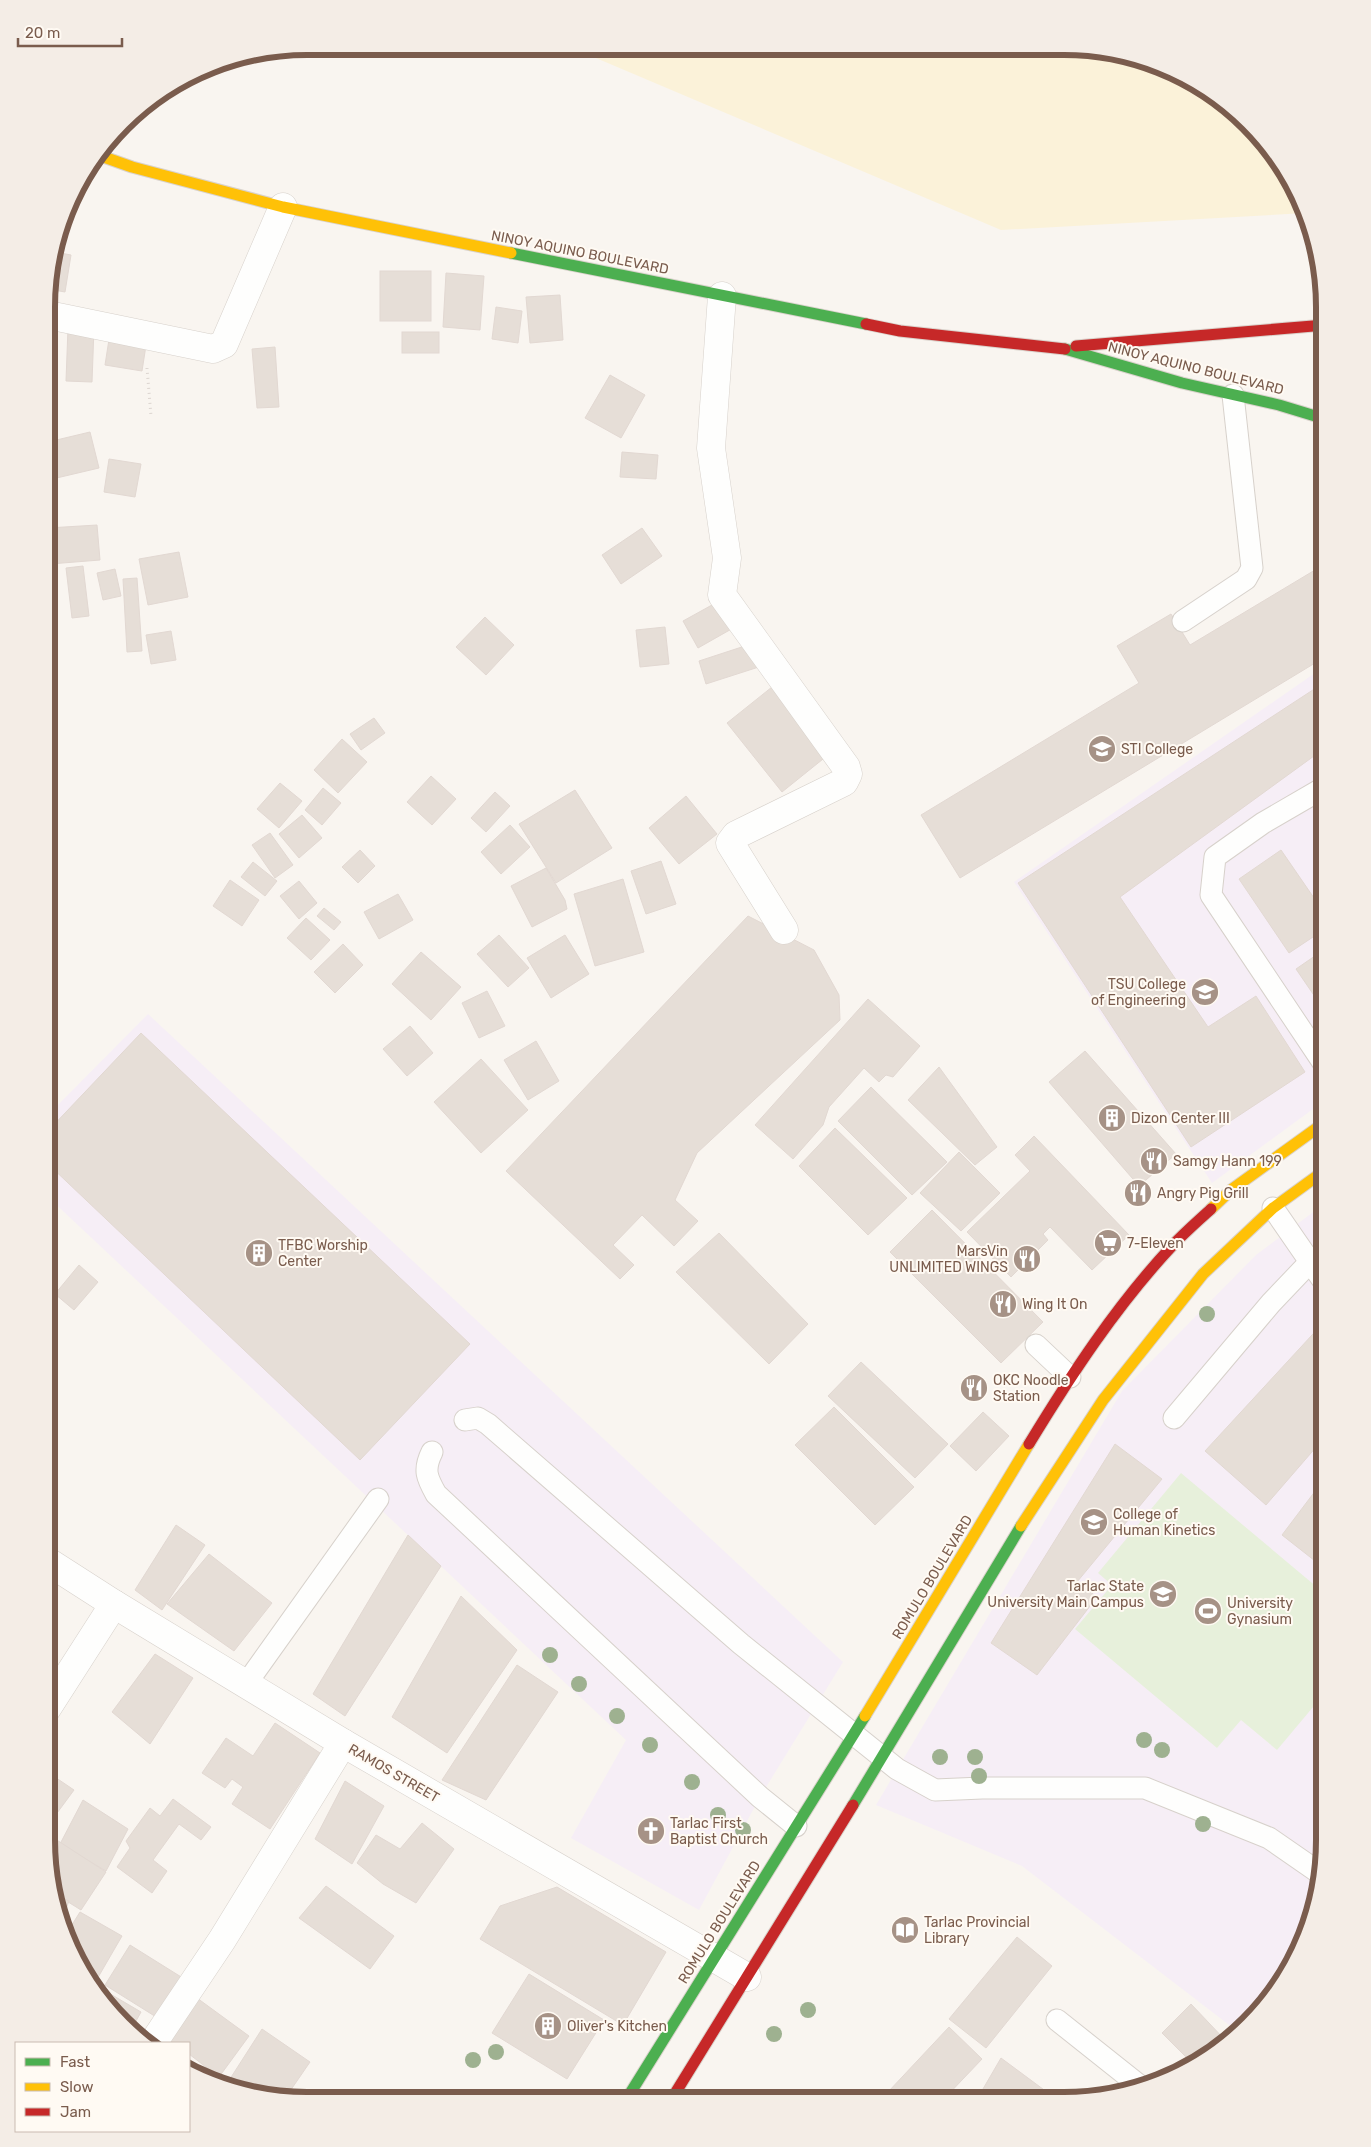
<svg xmlns="http://www.w3.org/2000/svg" width="1371" height="2147" font-family="Rubik,sans-serif">
  <style>
    .education { fill: #f6eef6 }
    .green { fill: #e7f0db }
    .sand { fill: #fbf2d9 }
    .building { fill: #e6ded7; stroke: #e2d8d2 }
    .lines { fill: none; stroke-linecap: round; stroke-linejoin: round }
    .lane-casing { stroke: #d7d1cb; stroke-width: 23 }
    .street-casing { stroke: #d7d1cb; stroke-width: 29 }
    .fast-casing { stroke: #d9d2cb; stroke-width: 13 }
    .slow-casing { stroke: #d9d2cb; stroke-width: 13 }
    .jam-casing { stroke: #d9d2cb; stroke-width: 13 }
    .path { stroke: #dcd5d0; stroke-width: 3; stroke-dasharray: 1 4; stroke-linecap: butt }
    .lane { stroke: #fefefd; stroke-width: 21 }
    .street { stroke: #fefefd; stroke-width: 28 }
    .fast { stroke: #4caf50; stroke-width: 11 }
    .slow { stroke: #ffc107; stroke-width: 11 }
    .jam { stroke: #c62828; stroke-width: 11 }
    .tree { fill: #9eb190 }
    .labels { text-anchor: middle; stroke-width: 4; stroke-linejoin: round; paint-order: stroke }
    .street-label { font-size: 14px; fill: #7a5c4d; stroke: #fffaf3 }
    .poi-label { font-size: 14px; fill: #7a5c4d; stroke: #fffaf3; text-anchor: start }
    .rim { fill: none; stroke: #7a5c4d; stroke-width: 6 }
  </style>
  <rect width="100%" height="100%" fill="#f9f5f0"/>
  <g class="education">
    <polygon points="1325,666 1324,1101 1212,1183 1014,882"/>
    <polygon points="148,1014 843,1662 760,1797 699,1910 571,1838 626,1740 47,1196 47,1116"/>
    <polygon points="1324,1204 1324,1857 1311,1924 1281,1985 1237,2031 1022,1866 876,1805 1122,1391 1256,1255"/>
  </g>
  <polygon class="green" points="1181,1473 1324,1593 1324,1694 1277,1750 1241,1720 1217,1748 1075,1629 1112,1585 1098,1573"/>
  <polygon class="sand" points="570,47 1098,49 1163,66 1222,100 1271,148 1305,207 1306,213 1001,230"/>
  <g class="building">
    <polygon points="55,252 71,255 65,292 48,289 48,273"/>
    <rect x="380" y="271" width="51" height="50"/>
    <polygon points="446,273 484,276 480,330 443,327"/>
    <polygon points="560,295 563,340 530,343 526,297"/>
    <polygon points="496,307 522,311 518,343 492,339"/>
    <polygon points="48,324 54,325 48,364"/>
    <polygon points="68,328 94,328 92,382 66,381"/>
    <rect x="402" y="332" width="37" height="21"/>
    <polygon points="110,333 147,339 142,371 105,365"/>
    <polygon points="275,347 279,407 257,408 252,349"/>
    <polygon points="610,375 645,395 621,438 585,418"/>
    <polygon points="90,432 99,468 48,480 48,442"/>
    <polygon points="622,452 658,455 656,479 620,477"/>
    <polygon points="109,459 141,464 135,497 104,492"/>
    <polygon points="97,525 100,560 50,564 48,528"/>
    <polygon points="642,528 662,556 621,584 602,555"/>
    <polygon points="179,552 188,597 148,605 139,559"/>
    <polygon points="1325,564 1325,657 960,878 921,815 1139,683 1117,646 1171,614 1190,645"/>
    <polygon points="83,566 89,616 72,618 66,568"/>
    <polygon points="115,569 121,596 103,600 97,573"/>
    <polygon points="137,578 142,651 127,652 123,579"/>
    <polygon points="721,600 735,627 698,648 683,621"/>
    <polygon points="485,617 514,645 486,675 456,647"/>
    <polygon points="665,627 669,664 640,667 636,630"/>
    <polygon points="171,631 176,660 151,664 146,635"/>
    <polygon points="757,642 765,665 706,684 699,661"/>
    <polygon points="1325,682 1325,748 1120,897 1208,1027 1256,996 1305,1072 1191,1147 1018,883"/>
    <polygon points="777,683 833,751 782,792 727,723"/>
    <polygon points="374,718 385,733 361,750 350,734"/>
    <polygon points="342,739 367,762 338,793 314,770"/>
    <polygon points="431,776 456,799 432,825 407,802"/>
    <polygon points="280,783 302,801 279,828 257,809"/>
    <polygon points="323,788 341,803 322,825 305,810"/>
    <polygon points="575,790 612,848 556,883 519,824"/>
    <polygon points="495,792 510,806 486,832 471,818"/>
    <polygon points="686,796 717,834 679,864 649,828"/>
    <polygon points="302,815 322,838 299,858 279,834"/>
    <polygon points="510,825 530,847 501,874 481,852"/>
    <polygon points="270,833 293,865 275,878 252,845"/>
    <polygon points="360,850 375,866 358,883 342,867"/>
    <polygon points="1281,850 1325,914 1325,929 1289,953 1239,879"/>
    <polygon points="661,861 676,904 646,914 631,871"/>
    <polygon points="253,862 277,881 265,896 241,877"/>
    <polygon points="546,868 565,900 567,909 532,927 511,886"/>
    <polygon points="623,879 644,952 595,966 574,894"/>
    <polygon points="230,880 259,900 242,926 213,906"/>
    <polygon points="299,881 317,903 299,919 280,896"/>
    <polygon points="398,894 413,920 379,939 364,912"/>
    <polygon points="324,908 341,922 334,930 317,916"/>
    <polygon points="748,916 814,950 839,995 840,1020 697,1153 675,1200 698,1221 674,1246 642,1215 613,1245 634,1265 620,1279 506,1171"/>
    <polygon points="306,918 330,940 311,960 287,938"/>
    <polygon points="499,935 529,968 508,987 477,954"/>
    <polygon points="565,935 589,974 551,998 527,958"/>
    <polygon points="343,944 363,965 335,993 314,972"/>
    <polygon points="1325,949 1324,1010 1296,969"/>
    <polygon points="421,952 461,987 431,1020 392,984"/>
    <polygon points="487,991 505,1026 479,1038 462,1003"/>
    <polygon points="868,999 920,1046 893,1077 886,1075 879,1082 864,1068 829,1107 823,1125 793,1159 755,1125"/>
    <polygon points="410,1026 433,1053 407,1076 383,1049"/>
    <polygon points="141,1033 470,1344 360,1460 47,1163 47,1132"/>
    <polygon points="536,1041 559,1081 528,1100 504,1060"/>
    <polygon points="1085,1051 1176,1154 1139,1186 1049,1082"/>
    <polygon points="481,1059 528,1110 481,1153 434,1102"/>
    <polygon points="939,1067 997,1147 975,1165 908,1100"/>
    <polygon points="871,1087 947,1162 912,1195 838,1121"/>
    <polygon points="835,1128 907,1198 868,1235 799,1166"/>
    <polygon points="1034,1136 1129,1235 1092,1270 1050,1227 1043,1234 1048,1240 1011,1277 967,1232 1030,1171 1015,1155"/>
    <polygon points="959,1152 1000,1193 961,1231 920,1193"/>
    <polygon points="932,1210 1043,1322 1001,1363 890,1252"/>
    <polygon points="719,1233 808,1324 769,1364 676,1272"/>
    <polygon points="79,1265 98,1282 74,1310 55,1294"/>
    <polygon points="1324,1322 1324,1438 1266,1505 1205,1451"/>
    <polygon points="861,1362 948,1444 915,1478 828,1396"/>
    <polygon points="834,1407 914,1487 875,1525 795,1445"/>
    <polygon points="983,1412 1009,1436 976,1471 950,1446"/>
    <polygon points="1115,1444 1162,1479 1077,1582 1097,1597 1037,1675 991,1643"/>
    <polygon points="1322,1482 1324,1484 1324,1568 1282,1535"/>
    <polygon points="176,1525 205,1545 162,1610 135,1590"/>
    <polygon points="408,1535 441,1566 345,1716 313,1694"/>
    <polygon points="209,1554 272,1603 234,1651 167,1604"/>
    <polygon points="461,1596 517,1650 447,1753 392,1717"/>
    <polygon points="47,1598 57,1607 47,1620"/>
    <polygon points="155,1654 193,1678 150,1744 112,1712"/>
    <polygon points="517,1665 558,1692 486,1800 442,1780"/>
    <polygon points="275,1723 320,1753 270,1829 232,1804 243,1787 232,1779 225,1788 202,1773 226,1738 253,1756"/>
    <polygon points="46,1771 74,1790 46,1828"/>
    <polygon points="345,1781 384,1806 352,1864 315,1839"/>
    <polygon points="173,1799 211,1827 201,1840 179,1824 153,1860 167,1871 152,1893 117,1867 130,1848 126,1841 150,1808 160,1816"/>
    <polygon points="83,1800 128,1829 106,1871 60,1844"/>
    <polygon points="422,1823 454,1849 416,1903 383,1884 357,1863 376,1835 400,1849"/>
    <polygon points="46,1833 106,1872 81,1910 57,1895"/>
    <polygon points="326,1886 394,1936 370,1969 299,1918"/>
    <polygon points="557,1887 666,1952 623,2025 480,1939 500,1906"/>
    <polygon points="57,1895 69,1901 62,1919"/>
    <polygon points="80,1912 122,1936 93,1986 65,1936"/>
    <polygon points="1017,1937 1052,1966 986,2048 949,2019"/>
    <polygon points="130,1945 186,1980 161,2020 105,1985"/>
    <polygon points="529,1974 604,2020 567,2079 492,2033"/>
    <polygon points="107,1992 141,2012 131,2030 102,2001"/>
    <polygon points="197,1998 249,2036 219,2077 189,2054 189,2043 174,2043 168,2039"/>
    <polygon points="1191,2004 1227,2042 1223,2047 1193,2064 1162,2033"/>
    <polygon points="949,2027 982,2059 943,2100 897,2100 888,2092"/>
    <polygon points="262,2029 310,2062 288,2094 291,2099 273,2099 257,2094 250,2088 247,2091 232,2088 228,2082"/>
    <polygon points="1001,2058 1059,2101 976,2101"/>
  </g>
  <g class="lines">
    <defs>
      <g id="lane">
        <polyline points="1183,621 1246,579 1252,568 1233,395"/>
        <polyline points="1324,1064 1211,895 1215,857 1263,823 1325,787"/>
        <polyline points="1273,1208 1324,1282"/>
        <polyline points="1036,1345 1070,1377"/>
        <polyline points="1174,1418 1271,1303 1310,1262 1324,1253"/>
        <polyline points="465,1420 478,1418 488,1424 741,1644 897,1769 935,1790 982,1788 1145,1788 1269,1838 1321,1874"/>
        <path d="M 432,1452 C 423,1470 427,1478 436,1494 L 760,1797 L 796,1826"/>
        <polyline points="246,1684 378,1499"/>
        <polyline points="1057,2020 1140,2086"/>
      </g>
      <g id="street">
        <polyline points="722,296 711,448 727,558 722,595 846,767 848,774 844,782 736,835 730,843 784,930"/>
        <polyline points="48,315 213,349 224,344 283,207"/>
        <polyline points="47,1561 114,1604 343,1743 747,1977"/>
        <polyline points="46,1710 114,1604"/>
        <polyline points="153,2043 222,1940 343,1743"/>
      </g>
      <g id="fast">
        <polyline points="511,253 866,324"/>
        <polyline points="1065,349 1182,383 1279,405 1325,419"/>
        <polyline points="853,1805 1021,1526"/>
        <polyline points="626,2100 865,1716"/>
      </g>
      <g id="slow">
        <polyline points="101,156 132,167 283,207 511,253"/>
        <polyline points="1325,371 1325,390"/>
        <polyline points="1211,1209 1231,1190 1324,1123"/>
        <polyline points="1021,1526 1103,1400 1203,1274 1273,1208 1324,1171"/>
        <polyline points="865,1716 1029,1444"/>
      </g>
      <g id="jam">
        <polyline points="866,324 900,331 1065,349"/>
        <polyline points="1076,346 1325,325"/>
        <path d="M 1029,1444 C 1071,1375 1116,1306 1172,1246 C 1184,1233 1198,1221 1211,1209"/>
        <polyline points="671,2100 853,1805"/>
      </g>
    </defs>
    <use href="#lane" class="lane-casing"/>
    <use href="#street" class="street-casing"/>
    <use href="#fast" class="fast-casing"/>
    <use href="#slow" class="slow-casing"/>
    <use href="#jam" class="jam-casing"/>
    <polyline class="path" points="147,368 151,416"/>
    <use href="#lane" class="lane"/>
    <use href="#street" class="street"/>
    <use href="#fast" class="fast"/>
    <use href="#slow" class="slow"/>
    <use href="#jam" class="jam"/>
  </g>
  <g class="tree">
    <circle cx="1207" cy="1314" r="8"/>
    <circle cx="550" cy="1655" r="8"/>
    <circle cx="579" cy="1684" r="8"/>
    <circle cx="617" cy="1716" r="8"/>
    <circle cx="1144" cy="1740" r="8"/>
    <circle cx="650" cy="1745" r="8"/>
    <circle cx="1162" cy="1750" r="8"/>
    <circle cx="940" cy="1757" r="8"/>
    <circle cx="975" cy="1757" r="8"/>
    <circle cx="979" cy="1776" r="8"/>
    <circle cx="692" cy="1782" r="8"/>
    <circle cx="718" cy="1815" r="8"/>
    <circle cx="1203" cy="1824" r="8"/>
    <circle cx="743" cy="1830" r="8"/>
    <circle cx="808" cy="2010" r="8"/>
    <circle cx="774" cy="2034" r="8"/>
    <circle cx="496" cy="2052" r="8"/>
    <circle cx="473" cy="2060" r="8"/>
  </g>
  <defs>
    <symbol id="university-disc" viewBox="-11 -11 22 22"><circle r="9.5" fill="#a69286" stroke="#fffaf3"/><path d="M0-5L7-2L0 1L-7-2ZM-4 1L0 2.5L4 1V4Q0 6-4 4Z" fill="#fff"/></symbol>
    <symbol id="building-disc" viewBox="-11 -11 22 22"><circle r="9.5" fill="#a69286" stroke="#fffaf3"/><path d="M-4-6H4V6H1V3H-1V6H-4ZM-2.5-4.3h1.7v1.8h-1.7ZM.8-4.3h1.7v1.8H.8ZM-2.5-1h1.7V.8h-1.7ZM.8-1h1.7V.8H.8Z" fill="#fff"/></symbol>
    <symbol id="restaurant-disc" viewBox="-11 -11 22 22"><circle r="9.5" fill="#a69286" stroke="#fffaf3"/><path d="M-5-6h1v4h1v-4h1v4h1v-4h1v5L-1.5 .5V6h-2V.5L-5-1ZM5-6V6H3V1.5H1.5Q1.5-4 5-6Z" fill="#fff"/></symbol>
    <symbol id="supermarket-disc" viewBox="-11 -11 22 22"><circle r="9.5" fill="#a69286" stroke="#fffaf3"/><path d="M-6-5.5h2.5l.6 2H6L4.5 2H-2.5L-4.4-4H-6ZM-1.5 3.2a1.3 1.3 0 1 0 .1 0ZM3 3.2a1.3 1.3 0 1 0 .1 0Z" fill="#fff"/></symbol>
    <symbol id="stadium-disc" viewBox="-11 -11 22 22"><circle r="9.5" fill="#a69286" stroke="#fffaf3"/><path d="M0-5a6.5 5 0 1 0 0 10a6.5 5 0 1 0 0-10ZM-3.5-1.8h7v3.6h-7Z" fill="#fff"/></symbol>
    <symbol id="church-disc" viewBox="-11 -11 22 22"><circle r="9.5" fill="#a69286" stroke="#fffaf3"/><path d="M-1.2-6h2.4v3.5h3.3v2.4h-3.3V6h-2.4V-.1h-3.3v-2.4h3.3Z" fill="#fff"/></symbol>
    <symbol id="library-disc" viewBox="-11 -11 22 22"><circle r="9.5" fill="#a69286" stroke="#fffaf3"/><path d="M-6-4Q-3-5.5-.7-3.5V5Q-3 3-6 4ZM6-4Q3-5.5 .7-3.5V5Q3 3 6 4Z" fill="#fff"/></symbol>
  </defs>
  <g fill-rule="evenodd">
    <use href="#university-disc" x="1086" y="733" width="32" height="32"/>
    <use href="#university-disc" x="1189" y="976" width="32" height="32"/>
    <use href="#building-disc" x="1096" y="1102" width="32" height="32"/>
    <use href="#restaurant-disc" x="1138" y="1145" width="32" height="32"/>
    <use href="#restaurant-disc" x="1122" y="1177" width="32" height="32"/>
    <use href="#supermarket-disc" x="1092" y="1227" width="32" height="32"/>
    <use href="#building-disc" x="243" y="1237" width="32" height="32"/>
    <use href="#restaurant-disc" x="1011" y="1243" width="32" height="32"/>
    <use href="#restaurant-disc" x="987" y="1288" width="32" height="32"/>
    <use href="#restaurant-disc" x="958" y="1372" width="32" height="32"/>
    <use href="#university-disc" x="1078" y="1506" width="32" height="32"/>
    <use href="#university-disc" x="1147" y="1578" width="32" height="32"/>
    <use href="#stadium-disc" x="1192" y="1595" width="32" height="32"/>
    <use href="#church-disc" x="635" y="1815" width="32" height="32"/>
    <use href="#library-disc" x="889" y="1914" width="32" height="32"/>
    <use href="#building-disc" x="532" y="2010" width="32" height="32"/>
  </g>
  <g class="labels">
    <g class="street-label">
      <text transform="translate(580 252) rotate(11)" y="5">NINOY AQUINO BOULEVARD</text>
      <text transform="translate(1196 368) rotate(14)" y="5">NINOY AQUINO BOULEVARD</text>
      <text transform="translate(932 1577) rotate(-59)" y="5">ROMULO BOULEVARD</text>
      <text transform="translate(394 1773) rotate(30)" y="5">RAMOS STREET</text>
      <text transform="translate(719 1922) rotate(-58)" y="5">ROMULO BOULEVARD</text>
    </g>
    <g class="poi-label">
      <text x="1121" y="754">STI College</text>
      <text x="1186" y="989" text-anchor="end">TSU College<tspan x="1186" dy="16">of Engineering</tspan></text>
      <text x="1131" y="1123">Dizon Center III</text>
      <text x="1173" y="1166">Samgy Hann 199</text>
      <text x="1157" y="1198">Angry Pig Grill</text>
      <text x="1127" y="1248">7-Eleven</text>
      <text x="278" y="1250">TFBC Worship<tspan x="278" dy="16">Center</tspan></text>
      <text x="1008" y="1256" text-anchor="end">MarsVin<tspan x="1008" dy="16">UNLIMITED WINGS</tspan></text>
      <text x="1022" y="1309">Wing It On</text>
      <text x="993" y="1385">OKC Noodle<tspan x="993" dy="16">Station</tspan></text>
      <text x="1113" y="1519">College of<tspan x="1113" dy="16">Human Kinetics</tspan></text>
      <text x="1144" y="1591" text-anchor="end">Tarlac State<tspan x="1144" dy="16">University Main Campus</tspan></text>
      <text x="1227" y="1608">University<tspan x="1227" dy="16">Gynasium</tspan></text>
      <text x="670" y="1828">Tarlac First<tspan x="670" dy="16">Baptist Church</tspan></text>
      <text x="924" y="1927">Tarlac Provincial<tspan x="924" dy="16">Library</tspan></text>
      <text x="567" y="2031">Oliver's Kitchen</text>
    </g>
  </g>
  <path d="M0 0H1371V2147H0ZM307 55H1064A252 252 0 0 1 1316 307V1840A252 252 0 0 1 1064 2092H307A252 252 0 0 1 55 1840V307A252 252 0 0 1 307 55Z" fill="#f4ede6" fill-rule="evenodd"/>
  <path class="rim" d="M307 55H1064A252 252 0 0 1 1316 307V1840A252 252 0 0 1 1064 2092H307A252 252 0 0 1 55 1840V307A252 252 0 0 1 307 55Z"/>
  <rect x="15" y="2042" width="175" height="90" fill="#fffaf3" stroke="#cabbb1"/>
  <rect x="25" y="2058" width="25" height="8" fill="#4caf50" stroke="#cabbb1"/>
  <text x="60" y="2067" font-size="15" fill="#7a5c4d">Fast</text>
  <rect x="25" y="2083" width="25" height="8" fill="#ffc107" stroke="#cabbb1"/>
  <text x="60" y="2092" font-size="15" fill="#7a5c4d">Slow</text>
  <rect x="25" y="2108" width="25" height="8" fill="#c62828" stroke="#cabbb1"/>
  <text x="60" y="2117" font-size="15" fill="#7a5c4d">Jam</text>
  <path d="M18 38v8h104v-8" fill="none" stroke="#7a5c4d" stroke-width="2.5"/>
  <text x="25" y="38" font-size="15" fill="#7a5c4d" stroke="#fffaf3" stroke-width="4" paint-order="stroke">20 m</text>
</svg>
